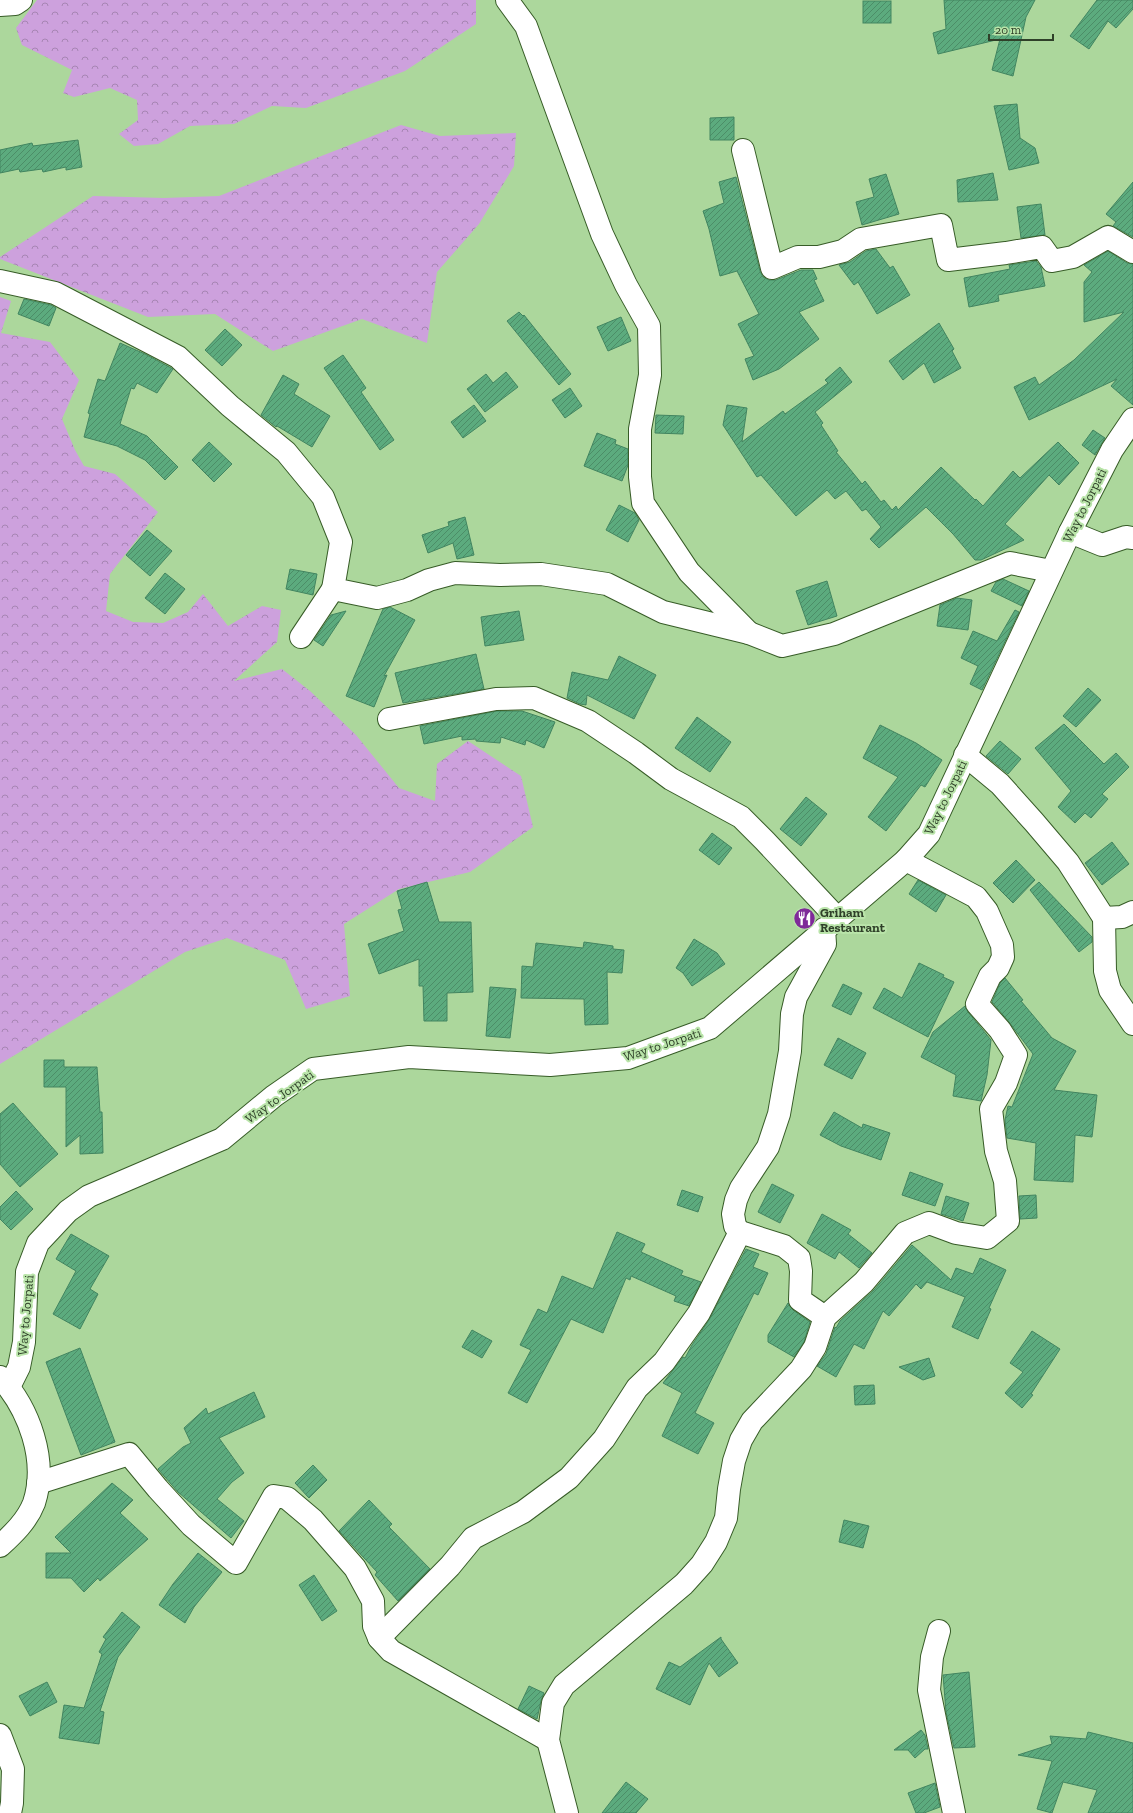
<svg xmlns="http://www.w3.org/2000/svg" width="1133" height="1813" font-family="'Zilla Slab',serif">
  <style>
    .forest { fill: url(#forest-crowns) }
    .building { fill: url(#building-hatch); stroke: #428560 }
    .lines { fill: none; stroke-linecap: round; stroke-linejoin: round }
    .minor-casing { stroke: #375c27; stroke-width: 24 }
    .tertiary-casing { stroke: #375c27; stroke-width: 24 }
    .primary-casing { stroke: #375c27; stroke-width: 24 }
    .minor { stroke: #fff; stroke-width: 22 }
    .tertiary { stroke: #fff; stroke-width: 22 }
    .primary { stroke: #fff; stroke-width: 22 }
    .labels { text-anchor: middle; stroke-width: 4; stroke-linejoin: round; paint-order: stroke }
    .street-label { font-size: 13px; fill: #2f4029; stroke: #b9e4a9 }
    .poi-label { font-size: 13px; font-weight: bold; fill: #2f4029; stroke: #b9e4a9; text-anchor: start }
  </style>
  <defs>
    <pattern id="forest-crowns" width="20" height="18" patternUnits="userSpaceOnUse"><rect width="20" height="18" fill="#cda1dd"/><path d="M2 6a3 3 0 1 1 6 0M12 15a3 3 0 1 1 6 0" fill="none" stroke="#a785b3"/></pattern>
    <pattern id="building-hatch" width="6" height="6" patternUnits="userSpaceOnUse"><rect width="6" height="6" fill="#5cab7e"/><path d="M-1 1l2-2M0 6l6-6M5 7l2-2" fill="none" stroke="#4c8d67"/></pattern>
  </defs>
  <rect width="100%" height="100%" fill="#acd79c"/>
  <g class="forest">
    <polygon points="37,0 476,0 476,24 405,71 306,108 272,106 234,124 190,126 158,144 134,146 119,134 138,120 137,100 110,88 74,97 63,93 72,70 22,45 16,28"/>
    <polygon points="401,125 440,136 516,133 514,166 479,224 437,272 427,343 362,319 273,351 215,314 148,317 0,259 0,257 93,196 164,198 219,196"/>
    <polygon points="0,297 11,301 1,333 50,342 79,380 62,419 75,450 84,466 115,474 158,512 110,574 106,611 133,622 163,623 188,612 203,594 228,626 262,606 281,610 277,642 234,681 282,669 310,691 356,735 399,788 435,801 437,764 468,741 521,776 533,827 470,872 399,889 344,924 350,996 306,1009 285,960 227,938 185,952 0,1064"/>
  </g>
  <g class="building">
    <polygon points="944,0 1035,0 1026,17 1013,76 992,70 1000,39 938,54 933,33 946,29"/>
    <polygon points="1097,0 1133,0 1133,9 1116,28 1108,21 1089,49 1070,36"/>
    <rect x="863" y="1" width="28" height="22"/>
    <polygon points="1017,104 1020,138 1035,148 1039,163 1009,170 994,106"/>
    <polygon points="734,117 734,140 710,140 710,118"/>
    <polygon points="78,140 82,167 66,170 66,167 43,172 42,169 20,172 19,169 0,173 0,150 32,143 33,146"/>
    <polygon points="993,173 998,200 958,202 957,180"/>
    <polygon points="886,174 899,214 862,225 856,202 874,197 869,179"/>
    <polygon points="736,177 760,271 763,277 769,280 776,280 801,270 813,270 817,279 814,280 824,301 799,312 819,339 779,369 753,380 745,359 754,356 738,324 759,314 737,271 720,276 709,229 703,211 724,203 719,182"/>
    <polygon points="1133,182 1133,237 1113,226 1116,222 1106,214"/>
    <polygon points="1041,204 1045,235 1021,238 1017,207"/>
    <polygon points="876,249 890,268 893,266 910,295 877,314 858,282 854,285 839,265 850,262 866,251"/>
    <polygon points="1108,251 1127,263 1133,264 1133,405 1111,386 1117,379 1029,420 1014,387 1035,377 1039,385 1074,360 1124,312 1084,322 1084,282 1092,272 1084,265"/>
    <polygon points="1036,261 1041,267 1045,286 998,295 999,301 969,307 964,278 1010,269 1009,265"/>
    <polygon points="24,299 51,305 56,308 49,326 18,314"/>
    <polygon points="519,312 523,316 524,315 571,374 559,385 507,321"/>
    <polygon points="621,317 631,341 608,351 597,327"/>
    <polygon points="939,323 954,349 952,351 961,368 934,383 924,363 903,380 889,361"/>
    <polygon points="225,329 242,345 222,366 205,350"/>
    <polygon points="120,343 145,354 173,369 157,393 137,383 134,389 131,388 120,424 147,436 178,467 165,480 145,460 117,446 84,437 90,414 88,413 98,379 105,381"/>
    <polygon points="343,355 366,388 361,392 394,440 380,450 324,368"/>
    <polygon points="840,367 852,382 815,412 823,423 821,425 838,451 836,452 862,484 865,481 881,502 884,500 892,510 896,506 898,510 941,467 975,500 976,499 983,506 1013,471 1020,478 1058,442 1079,463 1059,485 1049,475 1005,524 1024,540 981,560 975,560 953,534 926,507 879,548 870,539 881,527 866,509 862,511 846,491 835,499 827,490 796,516 761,475 757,477 723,425 727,405 747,408 742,442 783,411 785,414 828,383 825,380"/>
    <polygon points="506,372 518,387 485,412 467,389 486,374 493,383"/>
    <polygon points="283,375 299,384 294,394 330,416 312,447 277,426 276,427 261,415"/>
    <polygon points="570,388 582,406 565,418 552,400"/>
    <polygon points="474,405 486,421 463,438 451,422"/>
    <polygon points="656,415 684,416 683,434 655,433"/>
    <polygon points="1093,430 1105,438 1095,455 1082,445"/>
    <polygon points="597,433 616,440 615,444 628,449 628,465 622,481 584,466"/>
    <polygon points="209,442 232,464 214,482 192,460"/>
    <polygon points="619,505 635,513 639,520 628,542 606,530"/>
    <polygon points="465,517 474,555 457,559 453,543 428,553 422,535 449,526 448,522"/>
    <polygon points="147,530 172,551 150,576 126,555"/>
    <polygon points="290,569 317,574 313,595 286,589"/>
    <polygon points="165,573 185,589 165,614 145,598"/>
    <polygon points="1003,579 1029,591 1022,606 991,591 996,582"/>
    <polygon points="827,581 837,616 808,625 796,591"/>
    <polygon points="957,598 972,600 968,630 937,626 940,605"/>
    <polygon points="390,607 415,620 384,676 387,675 374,707 346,696 383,609"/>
    <polygon points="1015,610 1019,612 982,690 970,684 978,666 961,658 973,631 997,641"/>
    <polygon points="346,611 323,646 314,640 331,615"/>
    <polygon points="519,611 524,640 485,646 481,617"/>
    <polygon points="476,654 484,689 403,703 395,673"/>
    <polygon points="619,656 656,675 634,719 587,695 586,705 580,704 567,698 572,672 608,680"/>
    <polygon points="1088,688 1101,700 1076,727 1063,716"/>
    <polygon points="497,711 522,711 555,722 544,748 526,740 525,745 501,737 500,743 476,741 476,739 462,740 462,736 424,744 420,726"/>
    <polygon points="697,717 731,742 710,772 675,748"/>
    <polygon points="1064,724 1104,764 1116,753 1129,767 1102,794 1108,799 1091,818 1085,813 1075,823 1058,807 1071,791 1035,748"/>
    <polygon points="880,725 916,743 942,760 925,787 921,785 886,831 868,817 898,777 863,758"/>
    <polygon points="1000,741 1021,759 1008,774 986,756"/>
    <polygon points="806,797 827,814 801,846 780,829"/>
    <polygon points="712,833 732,848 719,865 699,850"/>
    <polygon points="1112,842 1129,864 1102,885 1085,863"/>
    <polygon points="1016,860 1035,880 1013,903 993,883"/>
    <polygon points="918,880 946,895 936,912 909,894"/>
    <polygon points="427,882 439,922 471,922 473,992 447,993 447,1021 424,1021 423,986 419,986 419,959 379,974 368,944 404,931 398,910 402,909 397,891"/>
    <polygon points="1039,882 1092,937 1092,942 1079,952 1030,890"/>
    <polygon points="694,939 717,953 725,964 692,986 683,973 676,968"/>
    <polygon points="584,942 613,946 613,949 624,950 622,973 607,972 608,1024 585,1025 584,999 521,998 522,966 533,967 536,943 583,948"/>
    <polygon points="919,963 944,975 943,977 954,982 928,1037 873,1008 884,988 902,998"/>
    <polygon points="1005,978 1023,1000 1021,1001 1052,1038 1076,1051 1054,1090 1097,1095 1092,1137 1075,1135 1073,1182 1034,1180 1036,1143 1007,1138 1005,1120 1008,1106 1012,1107 1033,1054 1009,1022 992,1002 1000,983"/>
    <polygon points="843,984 862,993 851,1015 832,1006"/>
    <polygon points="490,987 516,989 510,1038 486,1036"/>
    <polygon points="965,1006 968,1012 991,1040 987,1075 981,1101 953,1096 956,1075 921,1057 933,1032"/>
    <polygon points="838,1038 866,1053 852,1079 824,1065"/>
    <polygon points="44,1060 64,1060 64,1067 97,1067 100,1112 102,1112 103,1153 80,1154 80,1135 66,1147 66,1087 44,1087"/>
    <polygon points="13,1103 58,1154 20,1187 0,1164 0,1114"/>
    <polygon points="834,1112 862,1128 863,1124 890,1133 881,1160 841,1146 820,1135"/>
    <polygon points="910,1172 943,1184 935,1206 902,1195"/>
    <polygon points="772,1184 794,1195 780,1223 758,1212"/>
    <polygon points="682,1190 703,1197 698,1212 677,1205"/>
    <polygon points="16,1191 33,1209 11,1230 0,1219 0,1207"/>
    <polygon points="1036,1195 1037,1218 1020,1219 1019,1196"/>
    <polygon points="946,1196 969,1203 963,1221 941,1214"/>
    <polygon points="822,1214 851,1230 848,1234 872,1253 859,1268 839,1252 835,1259 807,1243"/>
    <polygon points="617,1232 645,1244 641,1252 683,1271 681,1275 701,1282 689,1306 674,1301 676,1296 631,1276 630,1280 626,1278 603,1333 571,1319 527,1403 508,1393 531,1350 520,1345 538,1309 547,1313 562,1276 593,1289"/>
    <polygon points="71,1234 109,1256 90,1289 98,1294 80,1329 53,1314 76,1271 56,1259"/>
    <polygon points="912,1245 951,1280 956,1268 973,1274 980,1258 1006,1270 989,1308 991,1309 978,1339 952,1327 965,1297 927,1282 921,1289 916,1284 889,1316 883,1311 864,1349 854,1344 836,1377 817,1366 826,1354 835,1327 836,1328 840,1321 874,1290"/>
    <polygon points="746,1249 759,1254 753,1267 768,1273 758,1295 754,1293 695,1413 714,1423 698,1454 662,1436 682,1393 663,1383 683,1357 685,1358 692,1345 709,1320"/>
    <polygon points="788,1303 793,1310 810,1322 804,1342 794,1357 768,1342 768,1335"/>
    <polygon points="472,1330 492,1341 482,1358 462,1347"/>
    <polygon points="1032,1331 1060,1349 1031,1394 1033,1395 1022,1408 1005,1393 1023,1372 1010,1363"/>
    <polygon points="80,1348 115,1442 81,1455 46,1362"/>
    <polygon points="929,1358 935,1376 923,1380 899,1367"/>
    <polygon points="874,1385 875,1404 855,1405 854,1386"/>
    <polygon points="254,1392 265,1417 219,1438 244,1473 232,1482 217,1499 244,1521 231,1538 178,1492 158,1469 183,1447 191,1443 184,1428 206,1408 208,1414"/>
    <polygon points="313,1465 327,1480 309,1498 295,1483"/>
    <polygon points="112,1483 133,1500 120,1513 148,1539 100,1581 98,1578 84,1592 71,1578 46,1578 46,1553 71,1553 55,1537"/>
    <polygon points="369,1500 392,1524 389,1527 430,1569 398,1601 375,1575 377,1572 339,1531"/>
    <polygon points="844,1520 869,1526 863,1548 839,1542"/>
    <polygon points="198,1553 222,1572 194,1607 185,1623 159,1605 173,1584"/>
    <polygon points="314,1575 337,1611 322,1621 299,1585"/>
    <polygon points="122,1612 140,1627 118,1657 100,1711 104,1712 99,1744 59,1738 64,1705 84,1708 102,1654 99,1652 106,1639 103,1637"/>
    <polygon points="721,1637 721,1639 738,1663 719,1677 709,1663 690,1705 656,1689 669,1662 680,1667"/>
    <polygon points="969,1672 975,1747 954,1748 946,1712 943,1675"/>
    <polygon points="47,1682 57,1702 30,1716 19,1696"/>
    <polygon points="529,1686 544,1693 541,1701 537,1719 518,1709"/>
    <polygon points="921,1730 925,1735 928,1749 925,1749 915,1758 908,1750 894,1750"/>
    <polygon points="1088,1732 1133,1743 1133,1813 1088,1813 1097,1790 1063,1782 1052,1813 1037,1809 1052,1761 1018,1755 1052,1744 1050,1736 1086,1739"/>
    <polygon points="626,1782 648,1799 636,1813 602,1813"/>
    <polygon points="935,1783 940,1807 924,1813 916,1813 908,1793"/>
  </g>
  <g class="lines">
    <defs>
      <g id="minor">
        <polyline points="507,0 526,26 602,234 626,285 649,326 650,375 640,429 640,477 643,503 689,572 749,633"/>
        <polyline points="0,5 15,4 21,0"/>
        <polyline points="743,150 772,268 798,257 819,257 843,251 861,239 941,225 948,260 1006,253 1042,247 1052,261 1073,257 1108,237 1133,252"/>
        <polyline points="0,281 55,293 178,357 230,406 286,452 323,497 341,542 333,589 377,598 407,590 429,580 455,573 500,575 541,574 607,584 663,612 749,633 782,646 834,634 1010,563 1051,571"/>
        <polyline points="1070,532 1102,545 1126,537 1133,538"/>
        <polyline points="301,637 333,589"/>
        <polyline points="389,719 496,699 534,698 588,721 636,753 671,779 741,817 765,841 837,918"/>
        <polyline points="965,755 1000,784 1034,822 1068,862 1104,918 1105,971 1110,990 1133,1024"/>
        <polyline points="1104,918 1122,917 1133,912"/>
        <polyline points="824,929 825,944 796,997 792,1014 790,1051 779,1114 768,1147 741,1188 736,1200 733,1214 735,1226 740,1232 784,1246 799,1258 801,1271 800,1300 825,1317"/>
        <polyline points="38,1483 129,1454 158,1489 191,1525 236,1563 274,1496 287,1498 313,1520 355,1568 373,1601 374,1626 379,1638 391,1651 548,1740"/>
        <polyline points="939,1631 932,1657 929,1690 954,1813"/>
        <polyline points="379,1638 450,1566 473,1538 523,1512 569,1478 604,1439 637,1388 664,1362 699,1313 740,1232"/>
        <polyline points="0,1735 13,1769 12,1803 10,1813"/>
        <polyline points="567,1813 548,1740 553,1703 564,1685 684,1584 702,1564 716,1542 726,1518 729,1489 734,1461 741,1440 752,1421 801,1369 815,1347 825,1317 864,1282 905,1233 929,1223 956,1233 987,1238 1008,1221 1005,1181 996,1151 991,1109 1006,1083 1016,1055 1000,1030 977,1004 990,976 998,968 1003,957 1002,945 987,911 976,897 906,860"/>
      </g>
      <polyline id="tertiary" points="9,1387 19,1367 24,1342 27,1272 38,1243 68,1211 89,1196 222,1139 274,1096 313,1069 409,1057 550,1065 628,1058 710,1028 906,860 929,834 1070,532 1112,450 1133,419"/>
      <path id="primary" d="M 0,1377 C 29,1409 48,1460 34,1503 C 27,1521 13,1534 0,1546"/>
    </defs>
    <use href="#minor" class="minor-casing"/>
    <use href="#tertiary" class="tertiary-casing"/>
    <use href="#primary" class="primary-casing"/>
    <use href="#minor" class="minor"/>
    <use href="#tertiary" class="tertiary"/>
    <use href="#primary" class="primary"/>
  </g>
  <defs>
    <symbol id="restaurant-disc" viewBox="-11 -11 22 22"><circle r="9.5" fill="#7f2a99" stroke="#b9e4a9"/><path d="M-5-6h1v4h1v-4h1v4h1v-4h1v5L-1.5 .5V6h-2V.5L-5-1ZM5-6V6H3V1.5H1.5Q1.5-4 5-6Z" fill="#fff"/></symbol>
  </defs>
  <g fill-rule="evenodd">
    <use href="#restaurant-disc" x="792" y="906" width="25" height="25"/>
  </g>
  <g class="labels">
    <g class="street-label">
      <text transform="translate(1084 505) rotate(-63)" y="5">Way to Jorpati</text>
      <text transform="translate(945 797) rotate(-64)" y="5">Way to Jorpati</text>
      <text transform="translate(662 1044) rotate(-18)" y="5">Way to Jorpati</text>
      <text transform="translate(279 1096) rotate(-36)" y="5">Way to Jorpati</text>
      <text transform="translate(25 1315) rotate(-85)" y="5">Way to Jorpati</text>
    </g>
    <g class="poi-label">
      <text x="820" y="917">Griham<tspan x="820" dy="15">Restaurant</tspan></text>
    </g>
  </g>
  <path d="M989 34v6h64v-6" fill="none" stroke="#2f4029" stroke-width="2"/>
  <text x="995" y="34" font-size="12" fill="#2f4029" stroke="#b9e4a9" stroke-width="3" paint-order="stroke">20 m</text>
</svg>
